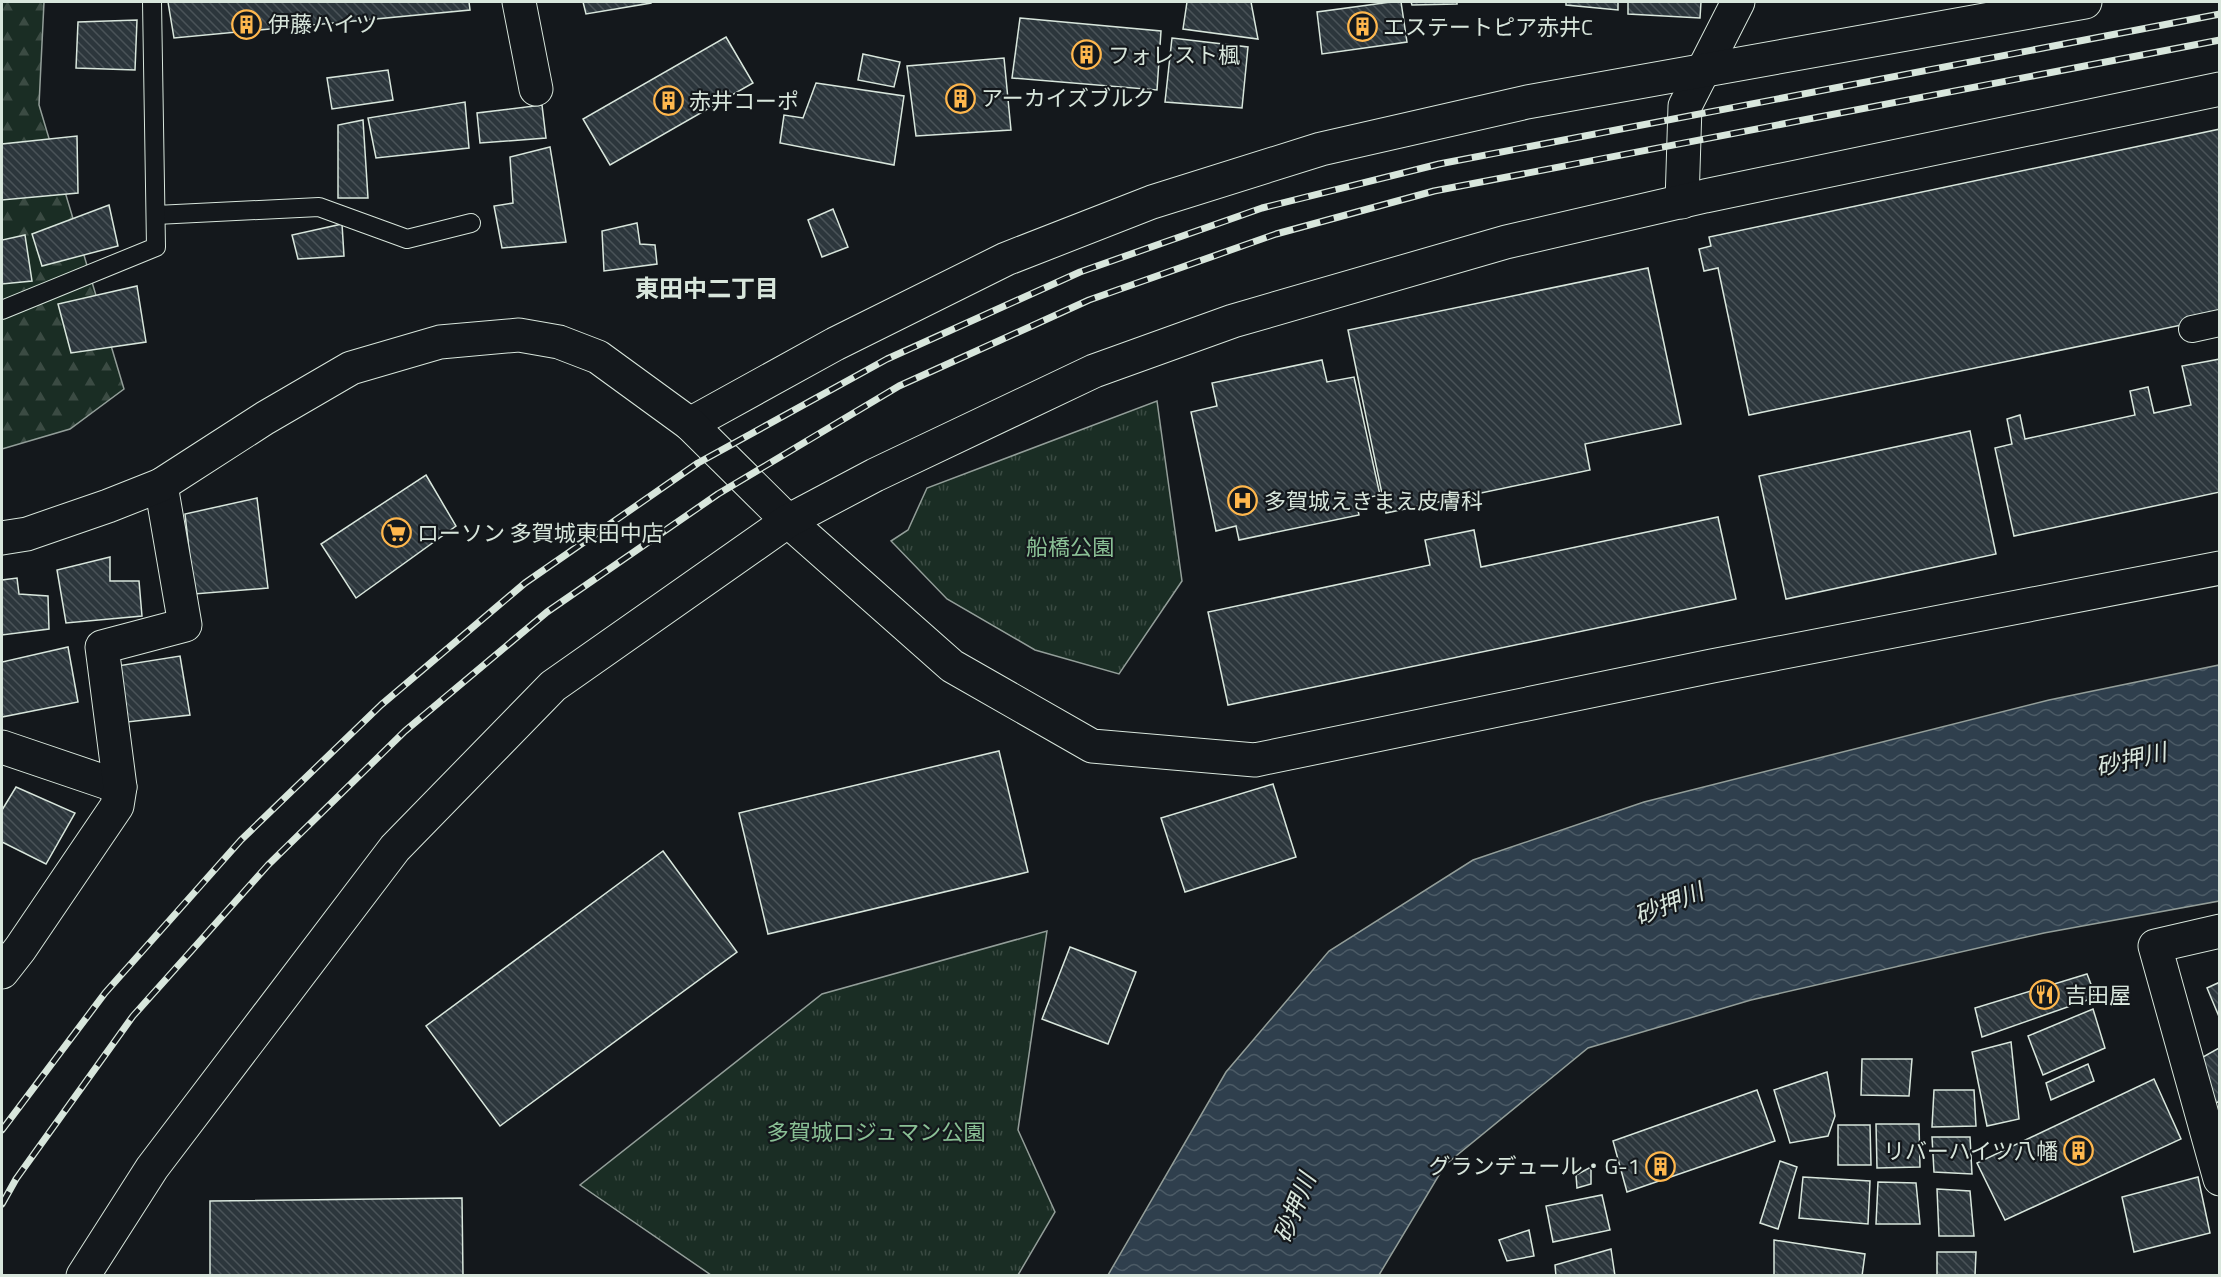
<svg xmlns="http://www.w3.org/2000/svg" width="2221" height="1277" font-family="'Titillium Web','Noto Sans JP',sans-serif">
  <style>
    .grass { fill: url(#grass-tufts); stroke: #939e99; stroke-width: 1.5 }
    .forest { fill: url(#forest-firs); stroke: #939e99; stroke-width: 1.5 }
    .water { fill: url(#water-waves); stroke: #939e99; stroke-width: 1.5 }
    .building { fill: url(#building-back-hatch); stroke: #d8e6dc; stroke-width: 1.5 }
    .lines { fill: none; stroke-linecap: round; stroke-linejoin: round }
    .service-casing { stroke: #d8e6dc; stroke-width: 20 }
    .pedestrian-casing { stroke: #d8e6dc; stroke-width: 28 }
    .minor-casing { stroke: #d8e6dc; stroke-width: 35 }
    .tertiary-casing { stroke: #d8e6dc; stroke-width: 35 }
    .service { stroke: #14181c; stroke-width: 18 }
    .pedestrian { stroke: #14181c; stroke-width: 26 }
    .minor { stroke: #14181c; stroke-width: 33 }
    .tertiary { stroke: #14181c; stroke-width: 33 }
    .rail-casing { stroke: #d8e6dc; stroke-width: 7 }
    .rail { stroke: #14181c; stroke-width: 4.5; stroke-dasharray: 14; stroke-linecap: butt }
    .labels { text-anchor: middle; stroke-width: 4.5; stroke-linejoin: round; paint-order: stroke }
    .poi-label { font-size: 22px; fill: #d8e6dc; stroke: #14181c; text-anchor: start }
    .park-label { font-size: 22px; fill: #8ac095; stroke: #14181c }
    .neighbourhood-label { font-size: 24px; font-weight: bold; fill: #d8e6dc; stroke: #14181c }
    .water-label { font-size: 24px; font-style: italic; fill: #d8e6dc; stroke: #14181c }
  </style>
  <defs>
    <pattern id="grass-tufts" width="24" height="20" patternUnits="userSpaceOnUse" patternTransform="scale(1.5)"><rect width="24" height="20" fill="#1a2d24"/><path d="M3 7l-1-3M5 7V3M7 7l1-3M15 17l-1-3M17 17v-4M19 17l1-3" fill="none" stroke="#3b4b43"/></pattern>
    <pattern id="forest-firs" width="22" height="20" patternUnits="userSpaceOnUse" patternTransform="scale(1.5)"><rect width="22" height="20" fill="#1a2d24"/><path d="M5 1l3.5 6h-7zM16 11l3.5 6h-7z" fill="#3b4b43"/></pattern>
    <pattern id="water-waves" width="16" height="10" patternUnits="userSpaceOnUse" patternTransform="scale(1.5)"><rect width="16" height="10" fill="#2f3f4d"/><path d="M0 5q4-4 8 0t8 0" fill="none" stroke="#4c5b66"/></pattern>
    <pattern id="building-back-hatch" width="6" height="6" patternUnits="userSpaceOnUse" patternTransform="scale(1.5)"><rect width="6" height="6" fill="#2c363c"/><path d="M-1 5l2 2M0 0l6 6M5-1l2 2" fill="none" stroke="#4a5358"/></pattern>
  </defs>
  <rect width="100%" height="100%" fill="#14181c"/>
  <g class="grass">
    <polygon points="1157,401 1182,581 1119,674 1035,650 947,599 891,541 908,530 927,488"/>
    <polygon points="1047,931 1018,1130 1055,1212 1018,1275 711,1275 580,1185 822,994"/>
  </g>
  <polygon class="forest" points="2,2 44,2 39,105 124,389 70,429 2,449"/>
  <polygon class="water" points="2219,665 2219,901 2044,933 1751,1000 1588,1048 1445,1165 1379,1275 1108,1275 1226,1072 1329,951 1473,860 1644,802 2049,700"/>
  <g class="building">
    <polygon points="168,2 469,2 470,10 174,38"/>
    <polygon points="583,2 651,2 651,3 586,14"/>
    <polygon points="1187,2 1251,2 1258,39 1183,29"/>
    <polygon points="1391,2 1401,2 1407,42 1322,54 1317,12"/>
    <polygon points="1411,2 1457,2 1457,4 1412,5"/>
    <polygon points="1566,2 1618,2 1618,10 1566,5"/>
    <polygon points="1628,2 1701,2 1700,18 1628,14"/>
    <polygon points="1020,18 1161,31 1157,90 1012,78"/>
    <polygon points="137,20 135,70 76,68 78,22"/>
    <polygon points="726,37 753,83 610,165 583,119"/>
    <polygon points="1172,38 1248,47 1242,108 1165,102"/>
    <polygon points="863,54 900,62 894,87 858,80"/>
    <polygon points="1004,58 1011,130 916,136 907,66"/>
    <polygon points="388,70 393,100 332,109 327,78"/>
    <polygon points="816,83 904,96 894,165 780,143 784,115 803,118"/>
    <polygon points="465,102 469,148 376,158 368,118"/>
    <polygon points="542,105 546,138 480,143 477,113"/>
    <polygon points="363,120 368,198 338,198 338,125"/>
    <polygon points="2220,129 2220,317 1749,415 1718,268 1704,271 1699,249 1711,246 1709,237"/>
    <polygon points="77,136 78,193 2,200 2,144"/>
    <polygon points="550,147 566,242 502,248 494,206 513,203 510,157"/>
    <polygon points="109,205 118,246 42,266 32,234"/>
    <polygon points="833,209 848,247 822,257 808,220"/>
    <polygon points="637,223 640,244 655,245 657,264 604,271 602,231"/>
    <polygon points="342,224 344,256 298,259 292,235"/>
    <polygon points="25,235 32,281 2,284 2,240"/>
    <polygon points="1648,268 1681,424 1585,444 1590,470 1386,513 1348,330"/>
    <polygon points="137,286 146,342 71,353 58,304"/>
    <polygon points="2220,359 2220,492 2014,536 1995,448 2012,444 2007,419 2020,415 2025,439 2135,415 2130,391 2148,387 2154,413 2191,405 2182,366"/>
    <polygon points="1322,360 1327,382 1354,377 1380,495 1356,500 1359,515 1239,540 1236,526 1216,531 1191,412 1217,406 1212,383"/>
    <polygon points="1970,431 1996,554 1786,599 1759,476"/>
    <polygon points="426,475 456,526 356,598 321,544"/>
    <polygon points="257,498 268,588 194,594 185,514"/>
    <polygon points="1718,517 1736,599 1228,705 1208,612 1430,565 1425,540 1474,530 1481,567"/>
    <polygon points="110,557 110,581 139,581 142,616 66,623 57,570"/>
    <polygon points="17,578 19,594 48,596 49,629 2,635 2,580"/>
    <polygon points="68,647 78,702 2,717 2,662"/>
    <polygon points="180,656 190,715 127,722 117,666"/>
    <polygon points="999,751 1028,872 768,934 739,813"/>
    <polygon points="1273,784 1296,857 1185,892 1161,818"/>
    <polygon points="16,787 75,813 46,864 2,842 2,810"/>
    <polygon points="663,851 737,952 500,1126 426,1026"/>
    <polygon points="1070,947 1136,972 1108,1044 1042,1019"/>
    <polygon points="2087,974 2096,997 1982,1037 1975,1008"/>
    <polygon points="2220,982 2220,1019 2207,988"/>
    <polygon points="2093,1009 2105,1048 2043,1075 2028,1036"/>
    <polygon points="2011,1042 2019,1119 1987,1126 1972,1052"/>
    <polygon points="2219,1048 2220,1101 2212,1105 2194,1062"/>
    <polygon points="1862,1059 1912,1059 1909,1096 1861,1095"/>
    <polygon points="2088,1064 2094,1081 2051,1100 2046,1083"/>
    <polygon points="1827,1072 1835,1116 1828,1136 1790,1143 1774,1090"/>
    <polygon points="2154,1079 2181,1139 2005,1220 1977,1163"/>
    <polygon points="1757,1090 1775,1141 1627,1192 1613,1141"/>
    <polygon points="1934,1090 1974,1090 1976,1126 1932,1127"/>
    <polygon points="1876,1124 1919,1124 1920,1167 1877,1168"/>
    <polygon points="1838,1125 1870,1125 1871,1165 1838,1165"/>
    <polygon points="1932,1137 1970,1137 1972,1174 1934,1172"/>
    <polygon points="1780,1161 1797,1167 1778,1229 1760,1223"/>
    <polygon points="1591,1167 1591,1184 1577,1188 1576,1175"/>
    <polygon points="1803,1177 1870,1181 1868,1224 1799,1218"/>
    <polygon points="2198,1177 2210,1233 2134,1252 2122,1197"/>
    <polygon points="1878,1182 1916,1183 1920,1224 1876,1224"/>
    <polygon points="1937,1189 1970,1191 1974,1236 1939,1236"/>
    <polygon points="1602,1195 1610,1230 1553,1242 1546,1206"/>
    <polygon points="462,1198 463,1276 210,1276 210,1201"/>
    <polygon points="1529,1230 1534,1256 1507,1261 1499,1240"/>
    <polygon points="1774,1240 1865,1254 1862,1276 1774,1276"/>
    <polygon points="1611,1249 1615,1276 1556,1276 1555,1265"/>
    <polygon points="1937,1252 1976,1252 1975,1276 1937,1276"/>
  </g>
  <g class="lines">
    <defs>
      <g id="service">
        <polyline points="156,215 319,207 407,239 471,223"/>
        <polyline points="2,310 156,247 152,2"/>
      </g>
      <polyline id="pedestrian" points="2192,329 2220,323"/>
      <g id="minor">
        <polyline points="519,2 536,89"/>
        <polyline points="1682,202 1685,106 1738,2"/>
        <polyline points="690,424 835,344 1006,259 1152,202 1321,149 1527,102 2085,2"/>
        <polyline points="2,747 120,787"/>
        <polyline points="2220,931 2155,946 2220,1179"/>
        <polyline points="2,972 20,949 117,806 120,787 102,647 185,625 161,485"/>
      </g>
      <g id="tertiary">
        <polyline points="2,538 27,534 108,506 161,485 265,418 351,368 440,342 519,335 559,342 598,357 690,424 788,521 952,666 1092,746 1255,760 1712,666 2220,568"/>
        <polyline points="83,1276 152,1168 395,848 553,686 788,521 875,475 1094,371 1233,321 1506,242 1705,196 2220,89"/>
      </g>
    </defs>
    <use href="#service" class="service-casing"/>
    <use href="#pedestrian" class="pedestrian-casing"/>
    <use href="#minor" class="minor-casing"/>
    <use href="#tertiary" class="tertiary-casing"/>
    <use href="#service" class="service"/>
    <use href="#pedestrian" class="pedestrian"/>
    <use href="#minor" class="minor"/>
    <use href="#tertiary" class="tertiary"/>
    <defs>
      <g id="rail">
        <polyline points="2,1130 105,993 241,840 381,705 525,583 698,463 887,359 1080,272 1262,208 1439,164 2220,14"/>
        <polyline points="2,1204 16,1179 133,1016 268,865 405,731 547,612 718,494 899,386 1089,300 1276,234 1434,191 2220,40"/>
      </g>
    </defs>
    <use href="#rail" class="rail-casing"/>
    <use href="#rail" class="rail"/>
  </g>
  <defs>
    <symbol id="building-ring" viewBox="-11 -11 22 22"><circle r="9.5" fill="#14181c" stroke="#ffb74d" stroke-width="1.5"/><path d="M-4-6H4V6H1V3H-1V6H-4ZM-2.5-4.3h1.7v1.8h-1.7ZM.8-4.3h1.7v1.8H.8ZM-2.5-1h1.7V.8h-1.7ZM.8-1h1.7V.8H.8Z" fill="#ffb74d"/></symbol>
    <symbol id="hospital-ring" viewBox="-11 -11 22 22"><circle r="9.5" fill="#14181c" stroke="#ffb74d" stroke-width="1.5"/><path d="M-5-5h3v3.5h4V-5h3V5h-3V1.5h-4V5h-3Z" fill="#ffb74d"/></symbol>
    <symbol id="supermarket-ring" viewBox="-11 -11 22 22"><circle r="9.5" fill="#14181c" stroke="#ffb74d" stroke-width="1.5"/><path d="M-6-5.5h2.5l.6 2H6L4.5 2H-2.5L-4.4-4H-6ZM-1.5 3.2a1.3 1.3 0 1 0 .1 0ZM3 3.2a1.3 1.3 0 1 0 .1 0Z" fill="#ffb74d"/></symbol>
    <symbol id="restaurant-ring" viewBox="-11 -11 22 22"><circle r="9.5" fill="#14181c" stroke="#ffb74d" stroke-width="1.5"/><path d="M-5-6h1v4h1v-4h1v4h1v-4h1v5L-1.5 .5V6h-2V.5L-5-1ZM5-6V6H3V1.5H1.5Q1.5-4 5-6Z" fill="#ffb74d"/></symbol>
  </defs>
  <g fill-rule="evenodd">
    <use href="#building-ring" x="230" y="8" width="33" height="33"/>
    <use href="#building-ring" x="1346" y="10" width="33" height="33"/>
    <use href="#building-ring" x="1070" y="38" width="33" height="33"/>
    <use href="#building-ring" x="944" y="82" width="33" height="33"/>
    <use href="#building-ring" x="652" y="84" width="33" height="33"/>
    <use href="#hospital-ring" x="1226" y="484" width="33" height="33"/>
    <use href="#supermarket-ring" x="380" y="516" width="33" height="33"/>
    <use href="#restaurant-ring" x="2028" y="978" width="33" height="33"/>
    <use href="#building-ring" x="2062" y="1134" width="33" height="33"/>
    <use href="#building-ring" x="1644" y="1150" width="33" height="33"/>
  </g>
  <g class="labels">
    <g class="poi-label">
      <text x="268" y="32">伊藤ハイツ</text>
      <text x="1383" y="35">エステートピア赤井C</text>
      <text x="1108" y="63">フォレスト楓</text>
      <text x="981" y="106">アーカイズブルク</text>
      <text x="689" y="109">赤井コーポ</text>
      <text x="1264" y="509">多賀城えきまえ皮膚科</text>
      <text x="417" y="541">ローソン 多賀城東田中店</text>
      <text x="2065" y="1003">吉田屋</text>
      <text x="2058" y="1159" text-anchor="end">リバーハイツ八幡</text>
      <text x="1640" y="1174" text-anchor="end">グランデュール・G-1</text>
    </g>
    <g class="park-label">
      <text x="1070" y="555">船橋公園</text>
      <text x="876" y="1140">多賀城ロジュマン公園</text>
    </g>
    <g class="neighbourhood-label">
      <text x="707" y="297">東田中二丁目</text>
    </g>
    <g class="water-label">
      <text transform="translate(2131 760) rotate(-13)" y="8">砂押川</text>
      <text transform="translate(1669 904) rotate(-22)" y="8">砂押川</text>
      <text transform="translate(1295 1208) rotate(-68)" y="8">砂押川</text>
    </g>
  </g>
  <rect width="2221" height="1277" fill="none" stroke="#d8e6dc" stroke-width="6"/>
</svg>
